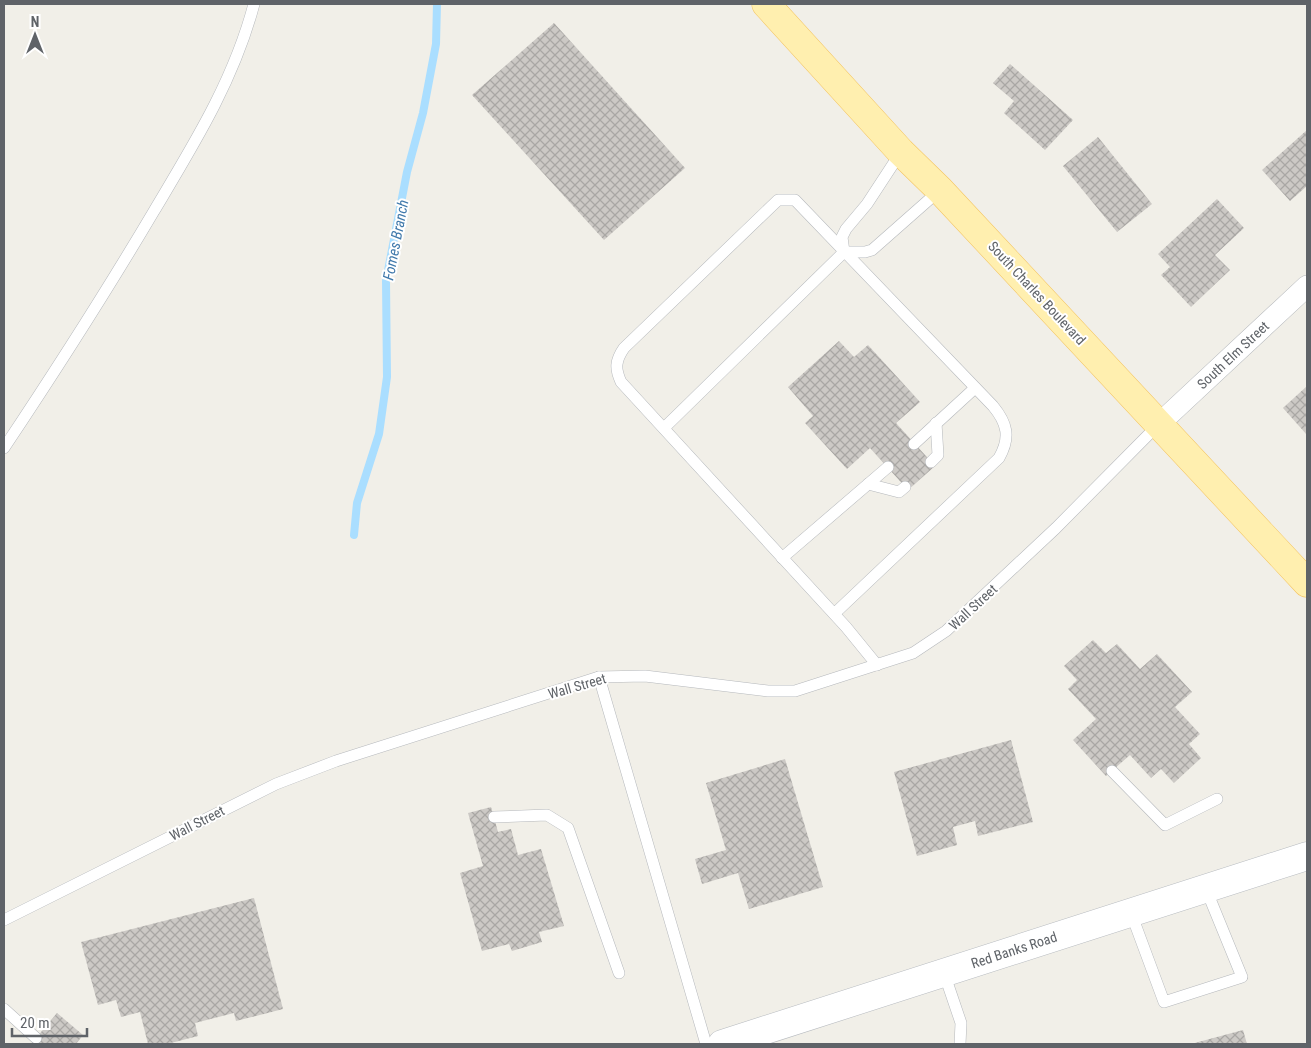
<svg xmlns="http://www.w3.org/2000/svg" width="1311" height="1048" font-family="'Roboto Condensed',sans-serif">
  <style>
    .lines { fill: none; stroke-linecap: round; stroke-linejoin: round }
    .stream { stroke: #aadeff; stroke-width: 8 }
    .building { fill: url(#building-cross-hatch) }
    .lane-casing { stroke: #b5b8bc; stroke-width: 12 }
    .street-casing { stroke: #b5b8bc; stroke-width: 22 }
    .secondary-casing { stroke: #b6babf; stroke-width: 29 }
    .primary-casing { stroke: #f4c35e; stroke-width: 29 }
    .lane { stroke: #fff; stroke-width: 11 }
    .street { stroke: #fff; stroke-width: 21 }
    .secondary { stroke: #fff; stroke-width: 28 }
    .primary { stroke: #ffefaf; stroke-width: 28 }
    .labels { text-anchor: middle; stroke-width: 4; stroke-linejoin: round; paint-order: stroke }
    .street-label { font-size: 14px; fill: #5f6368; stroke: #fff }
    .water-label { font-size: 15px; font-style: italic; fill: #4079ab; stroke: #fff }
  </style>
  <defs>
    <pattern id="building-cross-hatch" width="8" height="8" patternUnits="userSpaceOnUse" patternTransform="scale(1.25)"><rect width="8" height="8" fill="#ccc9c5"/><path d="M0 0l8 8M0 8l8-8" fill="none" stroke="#a9a7a4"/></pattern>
  </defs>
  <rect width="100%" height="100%" fill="#f1efe8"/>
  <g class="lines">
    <polyline class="stream" points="354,535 357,503 379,434 387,377 386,281 407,172 423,113 436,44 437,4"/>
  </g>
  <g class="building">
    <polygon points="554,23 685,168 604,240 472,95"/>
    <polygon points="1010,64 1073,120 1045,150 1004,113 1014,101 993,83"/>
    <polygon points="1307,130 1307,186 1290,201 1262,170"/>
    <polygon points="1098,137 1152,204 1117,232 1063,166"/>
    <polygon points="1217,199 1244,228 1215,255 1230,270 1191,307 1161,275 1170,267 1158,254"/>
    <polygon points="839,341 854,357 868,345 920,402 896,423 935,466 908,490 870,448 847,469 805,423 813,416 788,387"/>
    <polygon points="1307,386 1307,435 1283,408"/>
    <polygon points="1093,640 1106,653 1117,644 1140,669 1157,654 1192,692 1175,707 1200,734 1189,744 1201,758 1174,783 1161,769 1151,778 1130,755 1106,776 1073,740 1096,719 1068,689 1077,680 1064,666"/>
    <polygon points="1011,740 1033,822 978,836 975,821 953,827 957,845 917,856 894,772"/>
    <polygon points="785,759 823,887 749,909 738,873 702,884 695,859 726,850 706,783"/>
    <polygon points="491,807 498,832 511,829 518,855 541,849 564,926 539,932 542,942 512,951 509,944 482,951 460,873 483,866 468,813"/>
    <polygon points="254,898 283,1009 236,1021 234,1013 195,1023 198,1036 167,1044 148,1044 140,1012 121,1017 116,1000 98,1005 81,942"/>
    <polygon points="57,1013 83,1035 76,1044 31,1044"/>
    <polygon points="1243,1030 1247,1044 1191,1044"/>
  </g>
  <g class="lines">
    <defs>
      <g id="lane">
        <polyline points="844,252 842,237 846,229 867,204 901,152"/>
        <polyline points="664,428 844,252 865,252 872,250 940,190"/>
        <polyline points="914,444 975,388"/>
        <path d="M 4,448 C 56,370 106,292 154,211 C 194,144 234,80 254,4"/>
        <polyline points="931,462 938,455 936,423"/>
        <polyline points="868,484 899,492 905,487"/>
        <polyline points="782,558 888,467"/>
        <path d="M 834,614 L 999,458 C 1011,437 1007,423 993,406 L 795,200 L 778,200 L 624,348 C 615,361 615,369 621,382 L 846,627 L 877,665"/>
        <polyline points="599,677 706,1044"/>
        <polyline points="1112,771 1165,825 1217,799"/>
        <polyline points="494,817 547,815 568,828 619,973"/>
        <polyline points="1131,913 1164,1002 1242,977 1206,889"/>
        <polyline points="4,920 276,784 336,761 599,677 645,676 768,691 795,691 913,653 946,631 1056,528 1159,424"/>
        <polyline points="944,973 961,1023 960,1044"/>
        <polyline points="4,1009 36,1038"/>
      </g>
      <polyline id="street" points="1159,424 1307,286"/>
      <polyline id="secondary" points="722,1044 1307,856"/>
      <polyline id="primary" points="766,4 901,152 940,190 1307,583"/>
    </defs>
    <use href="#lane" class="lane-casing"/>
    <use href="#street" class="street-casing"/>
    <use href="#secondary" class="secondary-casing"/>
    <use href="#primary" class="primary-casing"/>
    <use href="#lane" class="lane"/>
    <use href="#street" class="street"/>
    <use href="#secondary" class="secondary"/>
    <use href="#primary" class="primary"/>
  </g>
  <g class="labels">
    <g class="street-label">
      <text transform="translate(1037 293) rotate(47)" y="5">South Charles Boulevard</text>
      <text transform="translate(1233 355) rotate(-43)" y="5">South Elm Street</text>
      <text transform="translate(973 607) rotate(-43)" y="5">Wall Street</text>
      <text transform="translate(577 686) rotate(-16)" y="5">Wall Street</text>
      <text transform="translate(197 823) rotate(-27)" y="5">Wall Street</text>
      <text transform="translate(1014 950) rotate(-18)" y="5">Red Banks Road</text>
    </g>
    <g class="water-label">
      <text transform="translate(396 240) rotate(-79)" y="5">Fomes Branch</text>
    </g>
  </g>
  <rect width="1311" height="1048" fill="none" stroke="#5f6368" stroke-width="10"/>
  <g transform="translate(35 35)" stroke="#ffffff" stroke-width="4" paint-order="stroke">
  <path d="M0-4L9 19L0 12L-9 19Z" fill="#5f6368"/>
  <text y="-8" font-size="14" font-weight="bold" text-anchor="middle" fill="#5f6368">N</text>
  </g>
  <path d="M12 1028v8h75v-8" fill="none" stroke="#5f6368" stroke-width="2.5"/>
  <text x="20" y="1028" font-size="15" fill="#5f6368" stroke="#ffffff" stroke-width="4" paint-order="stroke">20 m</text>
</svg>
